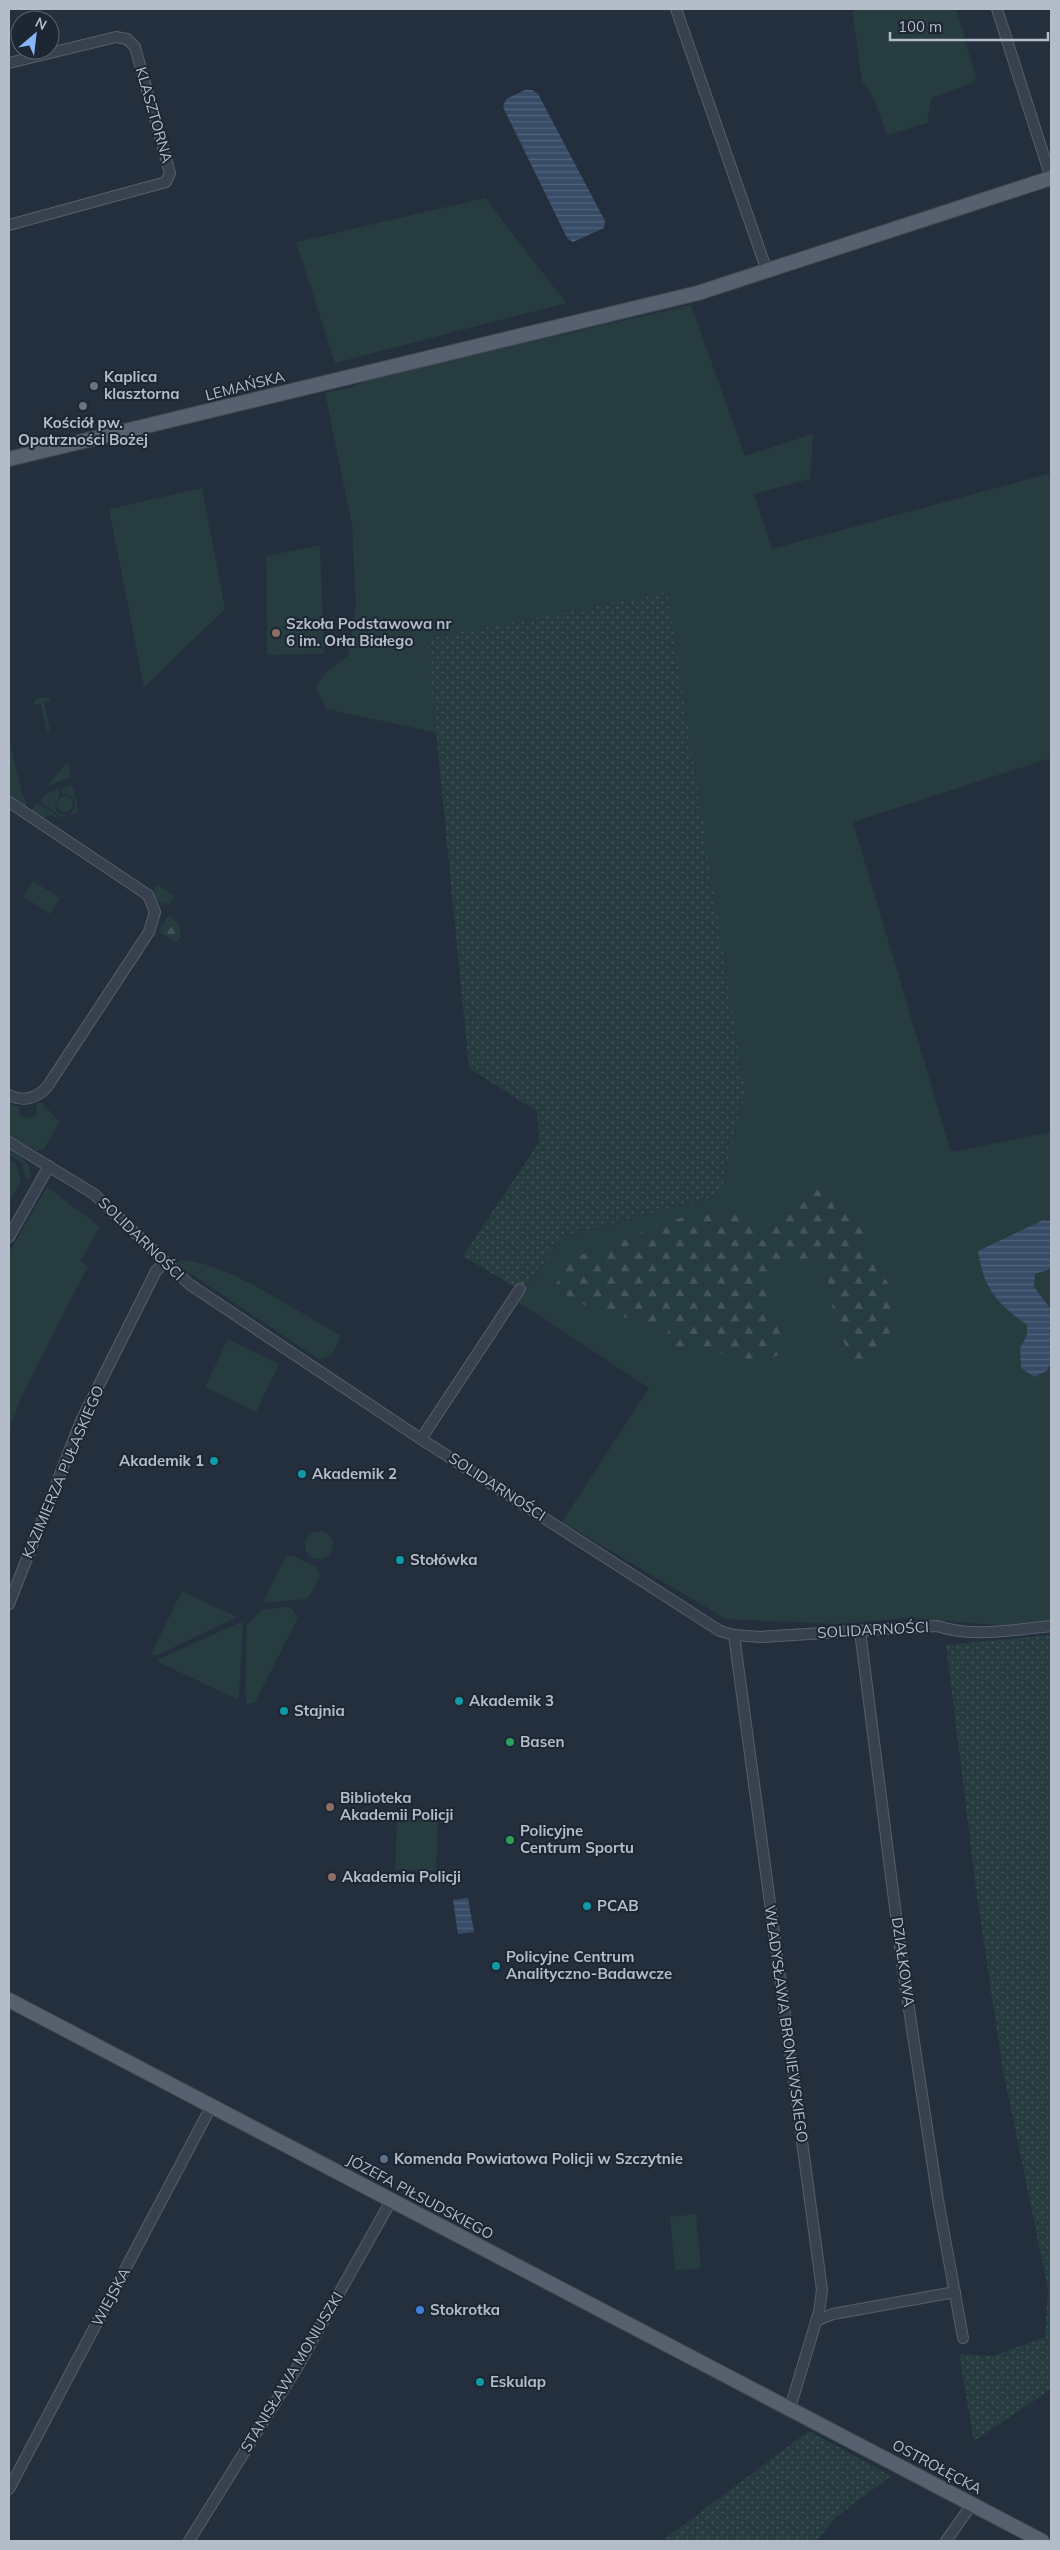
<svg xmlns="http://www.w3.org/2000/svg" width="1060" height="2550" font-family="Mulish,sans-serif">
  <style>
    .green { fill: #263c3f }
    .forest { fill: url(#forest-firs) }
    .garden { fill: url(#garden-dots) }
    .water { fill: url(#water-rules) }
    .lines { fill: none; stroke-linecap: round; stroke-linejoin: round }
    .minor-casing { stroke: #565f6c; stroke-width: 12 }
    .major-casing { stroke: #414a57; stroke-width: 16 }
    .minor { stroke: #38414e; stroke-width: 10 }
    .major { stroke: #56606e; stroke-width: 14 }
    .worship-dot { fill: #6b7280; stroke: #1d2633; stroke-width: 2 }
    .education-dot { fill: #8d6e63; stroke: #1d2633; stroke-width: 2 }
    .culture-dot { fill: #0f9aa8; stroke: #1d2633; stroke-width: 2 }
    .leisure-dot { fill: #2e9e5b; stroke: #1d2633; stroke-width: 2 }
    .service-dot { fill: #5c6f8a; stroke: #1d2633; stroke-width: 2 }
    .shop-dot { fill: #3f7fe0; stroke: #1d2633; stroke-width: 2 }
    .labels { text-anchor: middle; stroke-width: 4; stroke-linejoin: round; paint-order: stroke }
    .street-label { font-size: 15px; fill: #b4bcc9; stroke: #1d2633 }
    .poi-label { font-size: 15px; font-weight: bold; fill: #b4bcc9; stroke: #1d2633; text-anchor: start }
  </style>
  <defs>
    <pattern id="forest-firs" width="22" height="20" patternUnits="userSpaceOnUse" patternTransform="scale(1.25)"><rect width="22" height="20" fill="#263c3f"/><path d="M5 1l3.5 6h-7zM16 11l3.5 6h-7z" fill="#435659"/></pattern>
    <pattern id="garden-dots" width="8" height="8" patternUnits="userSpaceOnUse" patternTransform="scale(1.25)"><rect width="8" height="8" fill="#263c3f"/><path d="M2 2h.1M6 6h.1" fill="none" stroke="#435659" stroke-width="1.8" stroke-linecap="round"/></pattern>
    <pattern id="water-rules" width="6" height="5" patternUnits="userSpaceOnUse" patternTransform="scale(1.25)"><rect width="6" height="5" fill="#394c67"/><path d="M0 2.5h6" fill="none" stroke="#53647b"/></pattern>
  </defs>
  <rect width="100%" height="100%" fill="#242f3e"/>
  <g class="green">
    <polygon points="852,9 956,9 976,77 973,83 931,98 927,123 887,135 874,99 862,81"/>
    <polygon points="485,198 566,303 335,363 296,242"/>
    <polygon points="691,305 745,456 813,434 810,479 754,494 772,549 1051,473 1051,758 853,822 951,1152 1051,1132 1051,1622 1007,1626 907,1618 836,1624 726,1619 562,1522 649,1388 517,1301 562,1237 719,1195 427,639 437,733 327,709 315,687 327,671 348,656 356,608 352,525 325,393 353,387 369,379"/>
    <polygon points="202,488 225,609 144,687 109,509"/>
    <polygon points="320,545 324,654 267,655 266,556"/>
    <polygon points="47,697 51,701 44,702 50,730 47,731 41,704 33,704 35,699"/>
    <polygon points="9,739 22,794 27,803 25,806 9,794"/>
    <polygon points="68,761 71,777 47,786"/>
    <polygon points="70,785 73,787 79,812 70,815 75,807 74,799 68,794 63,795 61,789"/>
    <polygon points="58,789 60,795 55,805 57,812 66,816 62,817 39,801 47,794"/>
    <circle cx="65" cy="804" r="8"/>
    <polygon points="37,803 58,816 57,818 52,815 42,818 31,811"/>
    <polygon points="33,881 60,898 50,914 23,896"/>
    <path d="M 157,884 L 175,897 L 169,904 L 159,903 C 152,896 152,893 157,884 Z"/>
    <polygon points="41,1102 60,1122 44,1149 37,1151 9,1135 9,1103 18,1107 20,1116 28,1118 37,1115 36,1105"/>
    <path d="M 9,1149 C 22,1157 33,1163 30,1180 L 25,1177 L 22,1163 L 9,1155 Z"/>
    <polygon points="9,1159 16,1164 21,1180 9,1203"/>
    <polygon points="47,1187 100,1227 80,1261 88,1266 20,1400 9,1430 9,1253"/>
    <path d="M 184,1260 C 234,1266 295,1311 340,1335 C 337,1348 333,1359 318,1359 L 175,1263 Z"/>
    <polygon points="228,1339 279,1364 256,1412 205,1387"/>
    <circle cx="319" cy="1545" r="14"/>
    <polygon points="286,1556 293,1556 317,1567 320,1576 309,1597 305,1599 263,1603"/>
    <polygon points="182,1591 237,1617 156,1656 151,1654"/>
    <polygon points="286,1607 292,1609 298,1618 255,1702 247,1704 245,1693 247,1624 262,1610"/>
    <polygon points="241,1622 243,1624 239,1696 237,1699 158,1662 159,1659"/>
    <polygon points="397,1818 438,1820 436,1871 395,1870"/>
    <polygon points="696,2214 701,2268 675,2271 670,2217"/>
  </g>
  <g class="forest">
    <polygon points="169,916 171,916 178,924 181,937 177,942 159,932 160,928"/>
    <path d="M 824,1185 L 840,1197 L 833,1207 L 861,1222 L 869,1254 L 903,1306 L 880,1352 L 861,1371 L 848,1351 L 835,1322 L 825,1262 C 798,1253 786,1264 763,1276 L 769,1310 L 787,1338 L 786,1349 C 759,1370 742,1364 714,1349 C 695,1354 681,1354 664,1345 L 670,1325 L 646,1324 L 572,1301 L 556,1284 L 570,1259 L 710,1207 L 738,1212 L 765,1223 L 783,1219 L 804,1199 Z"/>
  </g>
  <g class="garden">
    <polygon points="667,592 745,1092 720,1195 562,1237 523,1292 463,1256 539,1142 537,1111 469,1068 427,639"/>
    <polygon points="1051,1635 1051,2389 974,2441 959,2354 994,2356 1045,2337 1048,2289 1002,2065 977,1896 946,1645"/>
    <polygon points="809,2431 891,2476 836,2517 816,2541 662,2541"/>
  </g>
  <g class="water">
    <polygon points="525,90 532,90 538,94 605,221 604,228 573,242 567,238 503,107 506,99"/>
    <path d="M 1043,1220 L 1051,1221 L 1051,1269 L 1035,1274 L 1034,1287 L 1051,1310 L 1051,1362 L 1047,1371 L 1034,1377 L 1021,1368 L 1020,1348 L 1027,1335 L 1027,1325 C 997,1303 984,1290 978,1251 Z"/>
    <polygon points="468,1898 474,1932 458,1934 453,1900"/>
  </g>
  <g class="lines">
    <defs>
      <g id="minor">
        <polyline points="676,9 767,271"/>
        <polyline points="997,9 1051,178"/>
        <polyline points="9,63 116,37 127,39 135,47 170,173 166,182 9,225"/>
        <path d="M 9,802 L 148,895 L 155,912 L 149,932 L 47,1087 C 36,1099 23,1102 9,1095"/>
        <path d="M 9,1142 L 94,1194 L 189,1284 L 421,1439 L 720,1631 L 734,1635 L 760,1637 L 937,1626 C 975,1638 1012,1630 1051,1626"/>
        <polyline points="9,1237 49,1166"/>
        <polyline points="421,1439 520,1289"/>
        <polyline points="9,1604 81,1421 156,1271 164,1263"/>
        <polyline points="860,1631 902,1963 938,2200 963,2338"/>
        <polyline points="734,1635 822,2290 819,2312 790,2408"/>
        <polyline points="816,2321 833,2314 955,2292"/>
        <polyline points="9,2489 212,2105"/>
        <polyline points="189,2541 298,2366 391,2201"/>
        <polyline points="946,2541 972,2504"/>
      </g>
      <g id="major">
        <polyline points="9,459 698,293 1051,178"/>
        <polyline points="9,2000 1042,2541"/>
      </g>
    </defs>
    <use href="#minor" class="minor-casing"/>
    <use href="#major" class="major-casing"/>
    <use href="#minor" class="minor"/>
    <use href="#major" class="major"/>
  </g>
  <g class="worship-dot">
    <circle cx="94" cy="386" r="5"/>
    <circle cx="83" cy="406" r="5"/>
  </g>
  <g class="education-dot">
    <circle cx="276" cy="633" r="5"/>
    <circle cx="330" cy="1807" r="5"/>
    <circle cx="332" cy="1877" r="5"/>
  </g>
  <g class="culture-dot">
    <circle cx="214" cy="1461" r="5"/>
    <circle cx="302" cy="1474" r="5"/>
    <circle cx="400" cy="1560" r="5"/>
    <circle cx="459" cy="1701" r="5"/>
    <circle cx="284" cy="1711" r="5"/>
    <circle cx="587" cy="1906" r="5"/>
    <circle cx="496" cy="1966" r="5"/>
    <circle cx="480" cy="2382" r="5"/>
  </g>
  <g class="leisure-dot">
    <circle cx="510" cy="1742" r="5"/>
    <circle cx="510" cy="1840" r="5"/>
  </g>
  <circle class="service-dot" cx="384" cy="2159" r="5"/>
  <circle class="shop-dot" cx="420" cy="2310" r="5"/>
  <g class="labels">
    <g class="street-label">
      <text transform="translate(154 115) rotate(74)" y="5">KLASZTORNA</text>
      <text transform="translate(245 386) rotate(-14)" y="5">LEMAŃSKA</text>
      <text transform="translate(141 1239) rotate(44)" y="5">SOLIDARNOŚCI</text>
      <text transform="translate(63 1472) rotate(-67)" y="5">KAZIMIERZA PUŁASKIEGO</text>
      <text transform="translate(497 1487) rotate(33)" y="5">SOLIDARNOŚCI</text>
      <text transform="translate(873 1630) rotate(-3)" y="5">SOLIDARNOŚCI</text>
      <text transform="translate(903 1962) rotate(82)" y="5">DZIAŁKOWA</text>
      <text transform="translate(786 2024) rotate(82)" y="5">WŁADYSŁAWA BRONIEWSKIEGO</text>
      <text transform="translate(420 2197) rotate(28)" y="5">JÓZEFA PIŁSUDSKIEGO</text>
      <text transform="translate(111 2297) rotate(-62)" y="5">WIEJSKA</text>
      <text transform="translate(292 2372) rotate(-59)" y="5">STANISŁAWA MONIUSZKI</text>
      <text transform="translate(937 2467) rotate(28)" y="5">OSTROŁĘCKA</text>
    </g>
    <g class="poi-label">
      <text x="104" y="382">Kaplica<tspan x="104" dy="17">klasztorna</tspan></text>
      <text x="83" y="428" text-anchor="middle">Kościół pw.<tspan x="83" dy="17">Opatrzności Bożej</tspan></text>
      <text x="286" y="629">Szkoła Podstawowa nr<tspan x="286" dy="17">6 im. Orła Białego</tspan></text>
      <text x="204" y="1466" text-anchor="end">Akademik 1</text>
      <text x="312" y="1479">Akademik 2</text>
      <text x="410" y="1565">Stołówka</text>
      <text x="469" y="1706">Akademik 3</text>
      <text x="294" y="1716">Stajnia</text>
      <text x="520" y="1747">Basen</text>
      <text x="340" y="1803">Biblioteka<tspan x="340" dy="17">Akademii Policji</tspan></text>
      <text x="520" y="1836">Policyjne<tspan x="520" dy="17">Centrum Sportu</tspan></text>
      <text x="342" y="1882">Akademia Policji</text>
      <text x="597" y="1911">PCAB</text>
      <text x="506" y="1962">Policyjne Centrum<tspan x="506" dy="17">Analityczno-Badawcze</tspan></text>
      <text x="394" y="2164">Komenda Powiatowa Policji w Szczytnie</text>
      <text x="430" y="2315">Stokrotka</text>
      <text x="490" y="2387">Eskulap</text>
    </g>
  </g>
  <rect width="1060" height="2550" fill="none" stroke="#b4bcc9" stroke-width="20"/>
  <g transform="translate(35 35) rotate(28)"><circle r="24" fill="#1d2633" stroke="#59626f"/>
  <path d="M0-4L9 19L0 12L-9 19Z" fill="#8ab4f8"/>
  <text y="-8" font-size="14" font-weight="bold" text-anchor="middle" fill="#b4bcc9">N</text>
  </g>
  <path d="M890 32v8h158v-8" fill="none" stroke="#b4bcc9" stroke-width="2.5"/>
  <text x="898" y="32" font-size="15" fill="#b4bcc9" stroke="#1d2633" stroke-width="4" paint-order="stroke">100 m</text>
</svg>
